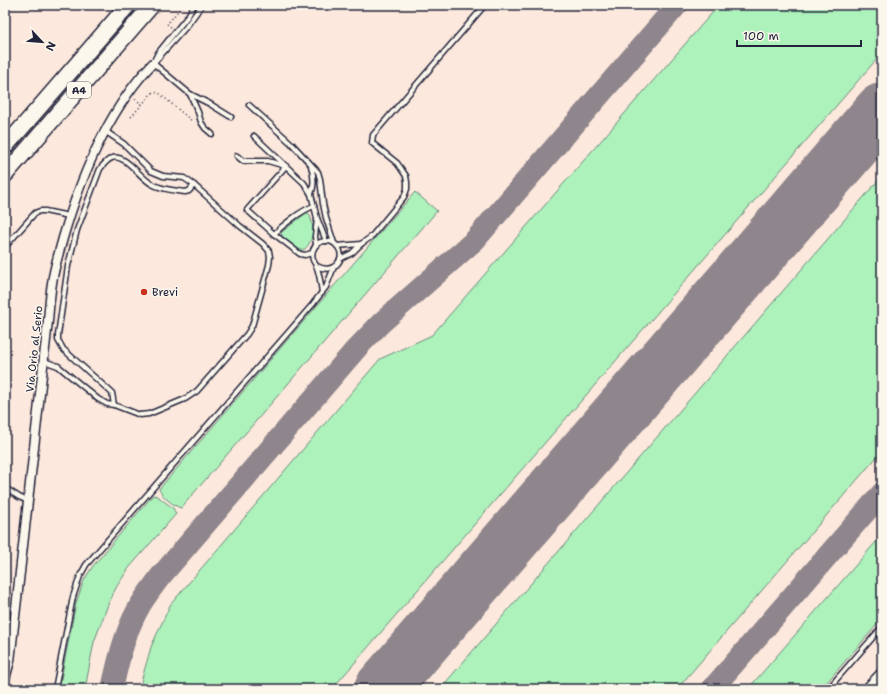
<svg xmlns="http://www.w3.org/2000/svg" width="887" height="694" font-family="'Shantell Sans',sans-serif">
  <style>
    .green { fill: #adf1bb; stroke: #688a7b }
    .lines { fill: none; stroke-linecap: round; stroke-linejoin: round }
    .taxiway { stroke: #8f858c; stroke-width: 22 }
    .runway { stroke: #8f858c; stroke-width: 56 }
    .lane-casing { stroke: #22223b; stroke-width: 7 }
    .street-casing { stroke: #22223b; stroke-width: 11 }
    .highway-casing { stroke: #22223b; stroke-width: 18 }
    .path { stroke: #22223b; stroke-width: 1.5; stroke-dasharray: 1 3; stroke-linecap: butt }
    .lane { stroke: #fbf7ec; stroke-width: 4 }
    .street { stroke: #fbf7ec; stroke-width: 8 }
    .highway { stroke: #fbf7ec; stroke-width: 15 }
    .poi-dot { fill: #c8321e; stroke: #fbf7ec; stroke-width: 1.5 }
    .labels { text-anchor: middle; stroke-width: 3; stroke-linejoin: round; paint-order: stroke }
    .shield { fill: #fbf7ec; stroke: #636270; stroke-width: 1 }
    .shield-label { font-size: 10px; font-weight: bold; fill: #22223b }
    .poi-label { font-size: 11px; fill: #22223b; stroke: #fbf7ec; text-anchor: start }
    .street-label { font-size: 11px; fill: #22223b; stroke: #fbf7ec }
  </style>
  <rect width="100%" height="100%" fill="#fce8dc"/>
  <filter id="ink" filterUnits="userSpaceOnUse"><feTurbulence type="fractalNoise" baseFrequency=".025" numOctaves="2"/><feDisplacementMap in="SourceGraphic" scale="8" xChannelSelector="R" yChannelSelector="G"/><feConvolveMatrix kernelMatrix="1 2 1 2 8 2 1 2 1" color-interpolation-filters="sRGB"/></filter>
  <g filter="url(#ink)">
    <g class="green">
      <polygon points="719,5 882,5 882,53 332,689 139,689 151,647 170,605 380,359 432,335"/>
      <polygon points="882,176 882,451 677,689 440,689"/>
      <path d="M 415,192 L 437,211 L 181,508 C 174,506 161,496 159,489 Z"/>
      <path d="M 306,213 L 308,213 L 310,215 C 311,220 313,226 313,231 C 313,237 307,252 300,250 C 293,247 287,240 282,236 L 281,233 L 283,231 Z"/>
      <polygon points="153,495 157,496 173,508 176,514 129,568 117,586 109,602 94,642 85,689 59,689 76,603 84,580 93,566"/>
      <polygon points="882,535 882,619 821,689 748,689"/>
    </g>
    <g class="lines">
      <g class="taxiway">
        <path d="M 112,689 C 118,662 124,635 137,611 C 143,599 152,588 160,577 L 356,349 L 381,323 L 475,240 L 677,5"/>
        <polyline points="393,689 416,651"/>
        <polyline points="712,689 882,493"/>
      </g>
      <polyline class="runway" points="382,689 882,111"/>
      <defs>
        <g id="lane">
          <polyline points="155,59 158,53 188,16 194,5"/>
          <polyline points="153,63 190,94 210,104 231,117"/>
          <polyline points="153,63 160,56 186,27 202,5"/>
          <polyline points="190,94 198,112 201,122 205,128 212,134"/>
          <polyline points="249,105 291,143 318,172 320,179 323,204 326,218 334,243"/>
          <polyline points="254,136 304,183 311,194 317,218 326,241"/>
          <polyline points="237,156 243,161 268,161 285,166"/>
          <polyline points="286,166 247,210 274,234 300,254 305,255 312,253"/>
          <path d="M 311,194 C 315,185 314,176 311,166"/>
          <path d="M 274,234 C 283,225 302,210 314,206"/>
          <polyline points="316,245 315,236 317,219"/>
          <polyline points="337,246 361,244"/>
          <polyline points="5,247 35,213 40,211 45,211 69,216"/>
          <polyline points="340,259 352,253 361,244 371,237 404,197 407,189 407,182 406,176 402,170 397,163 372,143 373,135 485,5"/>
          <path d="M 317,266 C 332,275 347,260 338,247 C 335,243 332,241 327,241 C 317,240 310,250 313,260 C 315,264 317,266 318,271 C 320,278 321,285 322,293"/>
          <polyline points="44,361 58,366 98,399 107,404 114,405 140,415 149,414 185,399 197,391 247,334 252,326 269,265 270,257 269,251 263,244 240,226 194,185 184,178 163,176 151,171 124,144 105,131"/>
          <path d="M 114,405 L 112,393 L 63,349 L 58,340 L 58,335 L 68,266 L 77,230 L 100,169 C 103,165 107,160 112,158 C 125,153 141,179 152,184 C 162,190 174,190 185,192 L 189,191 L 194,185"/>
          <polyline points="5,488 19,497 28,501"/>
          <polyline points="55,689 73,597 80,576 86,565 313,304 326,287 334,267"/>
          <polyline points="828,689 882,627"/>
        </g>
        <g id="street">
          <path d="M 5,679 L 10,661 C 19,584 28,507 36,430 C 40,394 44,357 48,321 C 49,308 50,296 52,283 C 54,268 59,253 63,238 C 81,176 108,110 153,63"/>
          <polyline points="866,689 882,672"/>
        </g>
        <g id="highway">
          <polyline points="5,147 128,5"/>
          <polyline points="5,175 152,5"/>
        </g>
      </defs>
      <use href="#lane" class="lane-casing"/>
      <use href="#street" class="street-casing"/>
      <use href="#highway" class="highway-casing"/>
      <g class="path">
        <polyline points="171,27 167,24 183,5"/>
        <polyline points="135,99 142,104"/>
        <polyline points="131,117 151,94 154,92 159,93 193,122"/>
        <polyline points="878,665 882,661"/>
        <polyline points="855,689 858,685"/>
      </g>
      <use href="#lane" class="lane"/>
      <use href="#street" class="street"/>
      <use href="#highway" class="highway"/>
    </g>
  </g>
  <circle class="poi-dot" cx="144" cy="292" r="4"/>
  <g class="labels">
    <rect class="shield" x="67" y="82" width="24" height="16" rx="3"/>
    <g class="shield-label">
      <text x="79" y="94">A4</text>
    </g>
    <g class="poi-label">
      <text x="152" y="296">Brevi</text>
    </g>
    <g class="street-label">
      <text transform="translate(34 349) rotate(-84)" y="4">Via Orio al Serio</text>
    </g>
  </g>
  <rect width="887" height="694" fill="none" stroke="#fbf7ec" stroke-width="20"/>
  <rect x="10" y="10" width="867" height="674" fill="none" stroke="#22223b" stroke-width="1.5" filter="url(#ink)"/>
  <g transform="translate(42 42) rotate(116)" stroke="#fbf7ec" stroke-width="3" paint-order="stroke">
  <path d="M0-3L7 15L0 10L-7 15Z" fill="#22223b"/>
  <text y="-6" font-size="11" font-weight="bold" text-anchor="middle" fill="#22223b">N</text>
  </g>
  <path d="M737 40v6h124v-6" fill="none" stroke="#22223b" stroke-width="2"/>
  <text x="743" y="40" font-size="12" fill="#22223b" stroke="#fbf7ec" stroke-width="3" paint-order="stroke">100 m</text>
</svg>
